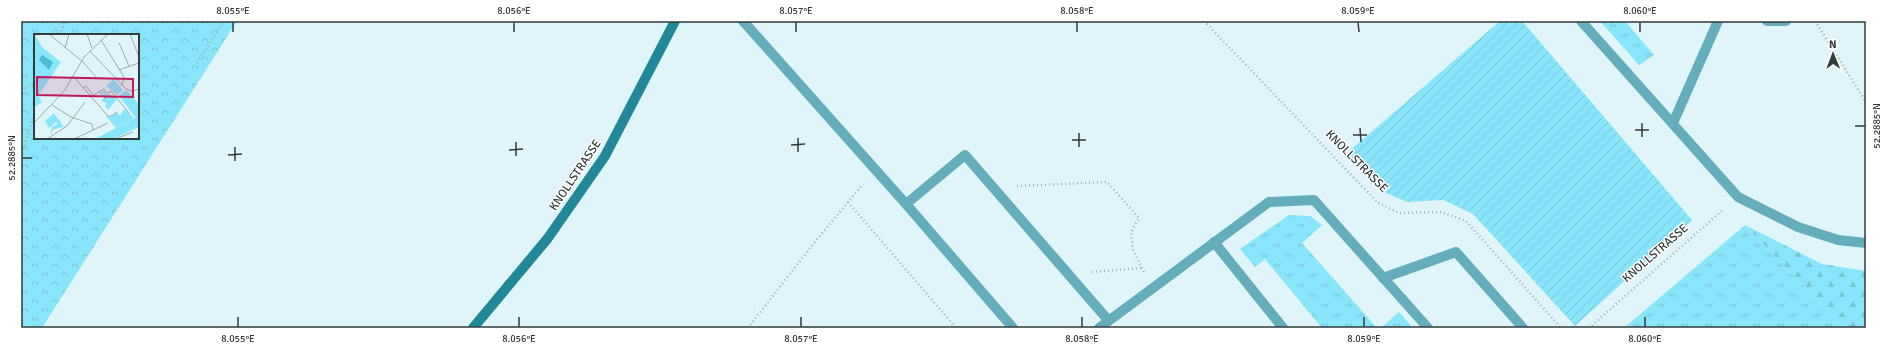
<svg xmlns="http://www.w3.org/2000/svg" width="1887" height="349" font-family="Signika,sans-serif">
  <style>
    .grass { fill: url(#grass-tufts) }
    .forest { fill: url(#forest-firs) }
    .park { fill: url(#park-crowns); fill-rule: evenodd }
    .garden { fill: url(#garden-furrows) }
    .lines { fill: none; stroke-linecap: round; stroke-linejoin: round }
    .path { stroke: #9fb1b4; stroke-width: 2.5; stroke-dasharray: 1 3; stroke-linecap: butt }
    .lane { stroke: #65adbc; stroke-width: 10 }
    .secondary { stroke: #23879a; stroke-width: 10 }
    .ticks { fill: none; stroke: #323b3d; stroke-width: 1.5 }
    .labels { text-anchor: middle; stroke-width: 3; stroke-linejoin: round; paint-order: stroke }
    .street-label { font-size: 12px; fill: #323b3d; stroke: #fff }
    .inset-road { fill: none; stroke: #9aabae; stroke-width: 1 }
    .view { fill: #c2185b; fill-opacity: 0.15; stroke: #c2185b; stroke-width: 2 }
    .inset-edge { fill: none; stroke: #323b3d; stroke-width: 2 }
    .neatline { fill: none; stroke: #323b3d; stroke-width: 1.5 }
    .ticks-label { font-size: 10px; text-anchor: middle; fill: #323b3d }
  </style>
  <defs>
    <pattern id="grass-tufts" width="24" height="20" patternUnits="userSpaceOnUse"><rect width="24" height="20" fill="#89e5f9"/><path d="M3 7l-1-3M5 7V3M7 7l1-3M15 17l-1-3M17 17v-4M19 17l1-3" fill="none" stroke="#77c5d6"/></pattern>
    <pattern id="forest-firs" width="22" height="20" patternUnits="userSpaceOnUse"><rect width="22" height="20" fill="#89e5f9"/><path d="M5 1l3.5 6h-7zM16 11l3.5 6h-7z" fill="#77c5d6"/></pattern>
    <pattern id="park-crowns" width="20" height="18" patternUnits="userSpaceOnUse"><rect width="20" height="18" fill="#89e5f9"/><path d="M2 6a3 3 0 1 1 6 0M12 15a3 3 0 1 1 6 0" fill="none" stroke="#77c5d6"/></pattern>
    <pattern id="garden-furrows" width="10" height="10" patternUnits="userSpaceOnUse"><rect width="10" height="10" fill="#89e5f9"/><path d="M-1 1l2-2M0 10L10 0M9 11l2-2" fill="none" stroke="#77c5d6"/></pattern>
  </defs>
  <rect width="100%" height="100%" fill="#dff5fa"/>
  <g class="grass">
    <polygon points="1600,21 1625,21 1654,55 1639,65"/>
    <polygon points="1289,215 1310,216 1322,225 1302,243 1377,328 1322,328 1265,259 1255,267 1240,249"/>
    <polygon points="1745,225 1844,328 1624,328"/>
    <polygon points="1399,312 1413,328 1381,328"/>
  </g>
  <polygon class="forest" points="1745,225 1822,264 1866,271 1866,328 1844,328"/>
  <path class="park" d="M 21,21 L 237,21 L 42,328 L 21,328 ZM 35,35 L 138,35 L 138,138 L 35,138 Z"/>
  <polygon class="garden" points="1500,21 1522,21 1692,220 1575,326 1473,214 1443,200 1407,202 1384,192 1347,153"/>
  <g class="lines">
    <g class="path">
      <polyline points="1204,21 1377,202 1399,213 1441,212 1466,221 1561,328"/>
      <polyline points="1815,21 1866,102"/>
      <polyline points="60,35 65,21"/>
      <polyline points="197,63 224,21"/>
      <polyline points="21,90 35,83"/>
      <polyline points="21,157 35,111"/>
      <polyline points="1017,186 1107,182 1139,218 1131,232 1133,250 1144,272"/>
      <polyline points="848,202 956,328"/>
      <polyline points="1092,272 1141,268"/>
      <polyline points="748,328 810,248 863,184"/>
      <polyline points="1589,328 1724,209"/>
    </g>
    <g class="lane">
      <polyline points="743,21 906,204 1013,328"/>
      <polyline points="1581,21 1738,197 1798,227 1838,240 1866,243"/>
      <polyline points="1767,21 1786,21"/>
      <polyline points="1673,123 1718,21"/>
      <polyline points="906,204 965,155 1108,320"/>
      <polyline points="1214,242 1283,328"/>
      <polyline points="1383,278 1456,252 1523,328"/>
      <polyline points="1099,328 1269,202 1314,200 1428,328"/>
    </g>
    <polyline class="secondary" points="473,328 548,238 605,156 675,21"/>
  </g>
  <path class="ticks" d="M 233,22 L 233,32M 514,22 L 514,32M 796,22 L 796,32M 1077,22 L 1077,32M 1358,22 L 1359,32M 1640,22 L 1640,32M 1642,123 L 1642,137M 1855,126 L 1865,126M 1360,128 L 1361,142M 1635,130 L 1649,130M 1079,133 L 1079,147M 1353,135 L 1367,135M 798,138 L 798,152M 1072,140 L 1086,140M 516,142 L 516,156M 791,145 L 805,144M 235,147 L 235,161M 509,150 L 523,149M 228,155 L 242,154M 22,158 L 32,158M 238,317 L 238,327M 519,317 L 519,327M 801,317 L 801,327M 1082,317 L 1082,327M 1364,317 L 1364,327M 1645,317 L 1645,327"/>
  <g class="labels">
    <g class="street-label">
      <text transform="translate(1357 161) rotate(45)" y="4">KNOLLSTRASSE</text>
      <text transform="translate(575 175) rotate(-56)" y="4">KNOLLSTRASSE</text>
      <text transform="translate(1655 253) rotate(-41)" y="4">KNOLLSTRASSE</text>
    </g>
  </g>
  <g transform="translate(34 34)">
    <rect width="105" height="105" fill="#dff5fa"/>
    <path d="M 70,56 L 73,61 L 83,65 L 74,76 L 71,72 L 73,70 L 69,67 L 71,63 L 68,58 ZM 92,56 L 105,70 L 105,82 L 102,84 L 85,62 ZM 20,79 L 30,93 L 20,95 L 16,101 L 18,93 L 24,90 L 22,88 L 15,94 L 11,87 Z" fill="#89e5f9"/>
    <path d="M 105,82 L 105,93 L 79,105 L 61,105 Z" fill="#89e5f9"/>
    <path d="M 0,0 L 9,14 L 27,28 L 4,62 L 8,68 L 0,74 ZM 90,75 L 100,84 L 82,94 L 71,81 L 76,83 L 83,78 L 86,82 Z" fill="#89e5f9"/>
    <path d="M 80,45 L 89,56 L 83,61 L 72,52 Z" fill="#89e5f9"/>
    <path d="M 8,21 L 19,28 L 15,36 L 5,26 Z" fill="#48bdd4"/>
    <path class="inset-road" d="M 15,0 L 49,28 L 62,43M 53,0 L 58,14M 96,0 L 105,23M 67,6 L 90,43 L 88,51M 85,9 L 95,32M 31,14 L 35,0M 56,17 L 92,55 L 98,57 L 105,55M 85,36 L 105,29M 39,42 L 74,82 L 78,82 L 83,78M 49,54 L 52,52 L 59,61M 65,57 L 71,64 L 68,67M 74,59 L 77,57 L 95,79M 56,63 L 70,55 L 78,64 L 82,63M 18,71 L 37,83 L 58,90 L 59,96M 0,89 L 31,56 L 50,23 L 74,0M 13,105 L 33,92 L 51,68M 40,105 L 74,89M 81,105 L 99,98"/>
    <path class="view" d="M 3,43 L 99,45 L 99,63 L 3,61 Z"/>
    <rect width="105" height="105" class="inset-edge"/>
  </g>
  <rect width="1887" height="349" fill="none" stroke="#ffffff" stroke-width="44"/>
  <g transform="translate(1833 54) rotate(359)" stroke="#ffffff" stroke-width="3" paint-order="stroke">
  <path d="M0-3L7 15L0 10L-7 15Z" fill="#323b3d"/>
  <text y="-6" font-size="11" font-weight="bold" text-anchor="middle" fill="#323b3d">N</text>
  </g>
  <rect x="22" y="22" width="1843" height="305" class="neatline"/>
  <g class="ticks-label">
    <text x="233" y="14">8.055°E</text>
    <text x="514" y="14">8.056°E</text>
    <text x="796" y="14">8.057°E</text>
    <text x="1077" y="14">8.058°E</text>
    <text x="1358" y="14">8.059°E</text>
    <text x="1640" y="14">8.060°E</text>
    <text transform="translate(1876 126) rotate(-90)" y="4">52.2885°N</text>
    <text transform="translate(11 158) rotate(-90)" y="4">52.2885°N</text>
    <text x="238" y="342">8.055°E</text>
    <text x="519" y="342">8.056°E</text>
    <text x="801" y="342">8.057°E</text>
    <text x="1082" y="342">8.058°E</text>
    <text x="1364" y="342">8.059°E</text>
    <text x="1645" y="342">8.060°E</text>
  </g>
</svg>
